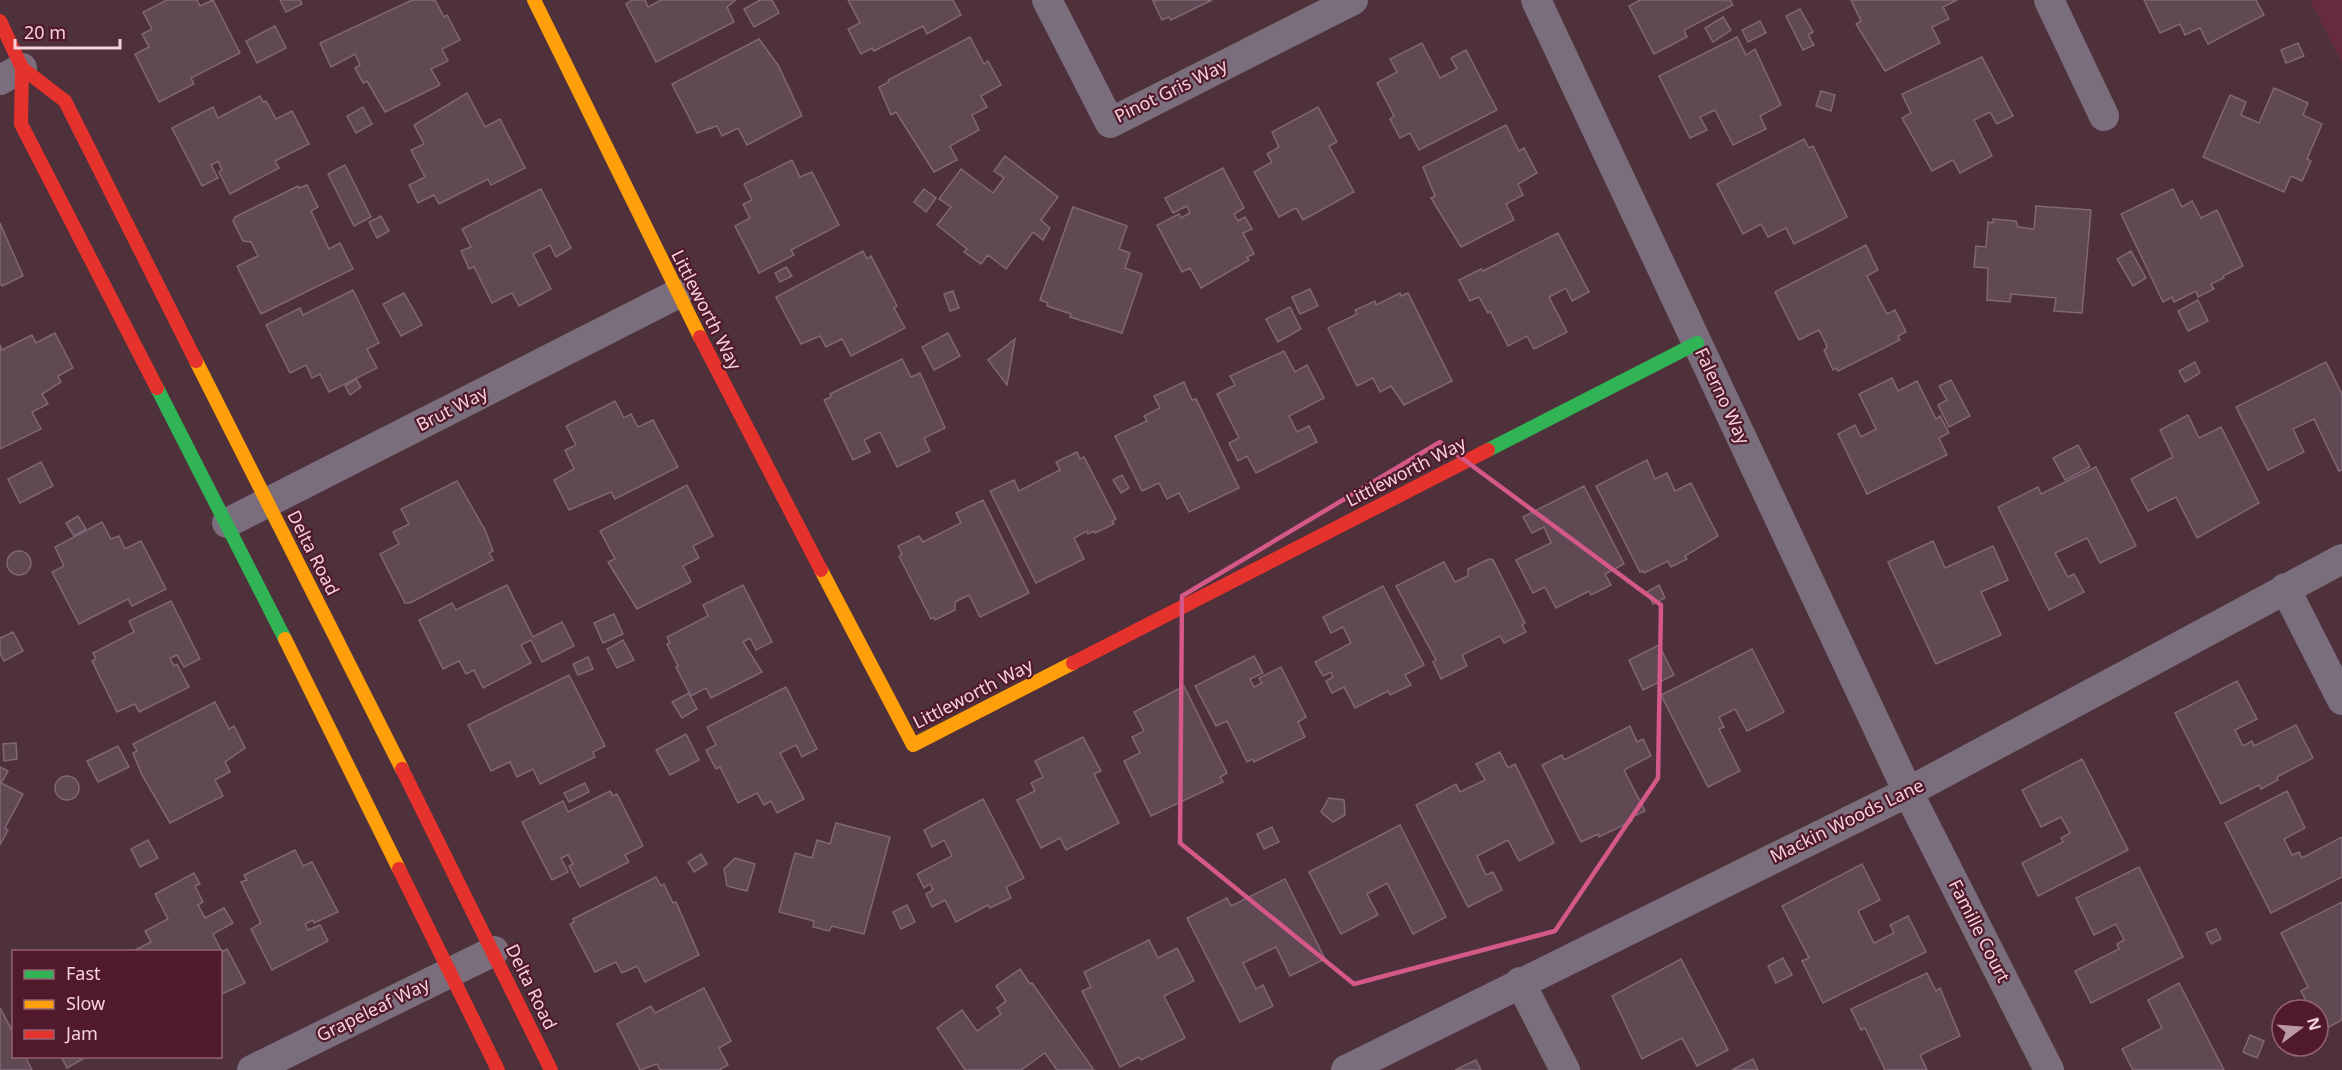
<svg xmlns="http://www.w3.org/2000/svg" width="2342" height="1070" font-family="'Noto Sans',sans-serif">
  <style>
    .built { fill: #662b3f }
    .building { fill: #614954; stroke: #7f6773; stroke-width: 1.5 }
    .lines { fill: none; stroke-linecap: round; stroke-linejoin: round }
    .street { stroke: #7b6e7c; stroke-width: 30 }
    .fast { stroke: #30b455; stroke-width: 14 }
    .slow { stroke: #ff9f0a; stroke-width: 14 }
    .jam { stroke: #e5322d; stroke-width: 14 }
    .marked { fill: none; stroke: #d45988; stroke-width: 4.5; stroke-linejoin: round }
    .labels { text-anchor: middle; stroke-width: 4.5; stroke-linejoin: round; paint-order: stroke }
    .street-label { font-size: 18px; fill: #f6d2db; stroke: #50192c }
  </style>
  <rect width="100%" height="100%" fill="#4f313b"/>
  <polygon class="built" points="2310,0 2342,0 2342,63"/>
  <g class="building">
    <polygon points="167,0 197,0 200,6 213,0 240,53 191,78 194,84 159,102 135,54 149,47 142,34 152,29 143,12"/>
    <polygon points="280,0 300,0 302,4 286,12"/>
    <polygon points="412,0 435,0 444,17 447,15 460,40 442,49 448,61 431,69 440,85 385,112 367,81 363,83 355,68 360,65 355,54 331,67 320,43"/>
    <polygon points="632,0 645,0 648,7 661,0 736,0 727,7 734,22 656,62 626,4"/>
    <polygon points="760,0 772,0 779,13 754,27 744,9"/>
    <polygon points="848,0 953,0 961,15 927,34 923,26 874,51 872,48 861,54 848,29 860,23"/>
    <polygon points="1157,0 1212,0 1171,20 1169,17 1162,20 1153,1"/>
    <polygon points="1640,0 1730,0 1733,5 1684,30 1687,37 1654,54 1629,6"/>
    <polygon points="1851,0 1957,0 1943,7 1949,19 1932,27 1940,43 1885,71 1856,24 1861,21"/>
    <polygon points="2144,0 2256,0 2264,15 2208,44 2200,28 2185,35 2180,24 2160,33"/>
    <polygon points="1800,9 1813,32 1808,35 1814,45 1803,50 1786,16"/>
    <polygon points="1723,17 1731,30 1713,42 1705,28"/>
    <polygon points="1760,21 1766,33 1748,42 1742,30"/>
    <polygon points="275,26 286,48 257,63 246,41"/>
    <polygon points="970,37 984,64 988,61 1001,85 981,96 987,107 972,115 979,130 950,146 957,160 934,172 896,112 891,115 879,87 889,82 888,80"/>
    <polygon points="1737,37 1746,55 1755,49 1781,105 1760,116 1766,129 1733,145 1715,110 1700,117 1707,130 1690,138 1659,76"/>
    <polygon points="759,39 778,65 802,116 747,145 738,128 722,136 717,126 697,133 672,84"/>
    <polygon points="1422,43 1440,78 1457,69 1451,58 1466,50 1497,110 1419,150 1410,133 1400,138 1390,119 1394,116 1377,83 1397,72 1390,59"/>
    <polygon points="2298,43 2304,56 2286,63 2281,50"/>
    <polygon points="1982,57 2013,116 1997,124 1990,112 1974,120 1992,156 1960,173 1953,160 1932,171 1902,118 1911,113 1902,94"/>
    <polygon points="2274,88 2308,103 2303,115 2322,124 2307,159 2311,161 2302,181 2291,176 2284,192 2203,157 2230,95 2246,102 2241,115 2259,123"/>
    <polygon points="1821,91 1835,95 1831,111 1816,106"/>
    <polygon points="467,93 485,127 500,119 525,168 491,185 488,179 439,204 434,195 418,203 409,185 425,177 411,150 424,144 414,125"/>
    <polygon points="260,96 263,102 266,101 276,119 292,111 309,144 275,161 279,168 230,194 219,172 222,170 218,161 211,165 218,178 202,186 172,128 213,107 218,118"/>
    <polygon points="363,107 372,124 356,133 347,116"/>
    <polygon points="1318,107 1337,142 1329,146 1354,192 1303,220 1296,208 1279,217 1254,172 1272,162 1267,154 1279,147 1272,132"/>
    <polygon points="1506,125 1519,151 1524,148 1537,173 1518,184 1523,195 1506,204 1514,220 1461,247 1431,198 1435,196 1423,167"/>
    <polygon points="1804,139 1809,148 1813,146 1847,217 1794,244 1786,228 1768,237 1761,224 1743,234 1717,184"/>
    <polygon points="1005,156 1058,197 1041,220 1050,228 1043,240 1033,232 1006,269 988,255 981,264 964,252 967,249 937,225 951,207 939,199 961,169 993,193 1004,178 994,171"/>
    <polygon points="792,160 800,177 812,172 839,225 791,250 794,255 759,273 735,226 750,218 743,204 752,200 744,184"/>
    <polygon points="345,165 371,217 354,226 328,174"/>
    <polygon points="1223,168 1244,208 1234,214 1238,221 1245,217 1252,229 1243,233 1254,254 1247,257 1249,260 1201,288 1190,268 1182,272 1157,225 1179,214 1181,218 1190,213 1187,206 1173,213 1165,198"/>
    <polygon points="307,185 318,207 311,211 329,249 340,243 353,269 261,314 237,266 258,256 251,242 243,241 233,221 235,217 298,186 299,188"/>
    <polygon points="541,189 571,248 556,257 550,245 533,254 551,289 519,306 512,293 492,303 474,267 469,269 461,251 471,247 462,229"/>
    <polygon points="924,189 936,198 926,212 914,202"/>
    <polygon points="2173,189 2182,207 2192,201 2201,218 2217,210 2243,266 2223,276 2224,278 2211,284 2214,289 2198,297 2196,291 2174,302 2172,297 2163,302 2121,214"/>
    <polygon points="2036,206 2091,210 2082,313 2054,311 2056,298 2011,294 2010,302 1987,300 1988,268 1974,267 1976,246 1986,247 1988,222 1993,223 1993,219 2016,221 2018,227 2034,229"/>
    <polygon points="1073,207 1127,226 1119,249 1130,253 1125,268 1142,274 1122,333 1070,317 1071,314 1047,306 1048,303 1040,300"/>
    <polygon points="381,216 389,231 377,238 369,222"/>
    <polygon points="0,223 23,276 2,286 0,283"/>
    <polygon points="1558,233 1589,292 1572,301 1566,288 1549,297 1567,332 1534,349 1527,336 1508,346 1490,311 1488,313 1479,297 1470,301 1459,280 1481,269 1483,271"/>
    <polygon points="1866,245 1878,270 1867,276 1887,314 1895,310 1906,332 1898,336 1900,340 1838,371 1836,368 1833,370 1824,350 1827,348 1826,344 1819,330 1799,340 1775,292"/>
    <polygon points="863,251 867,259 871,256 897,306 894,308 905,328 851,356 842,339 826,347 820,336 801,344 776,297"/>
    <polygon points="2131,251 2146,278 2133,286 2117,259"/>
    <polygon points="786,267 792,276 780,282 775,273"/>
    <polygon points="1310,289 1318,306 1300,314 1292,297"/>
    <polygon points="353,290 379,343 367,349 377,368 329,392 320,374 312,378 306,365 290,373 266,325 300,308 303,315"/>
    <polygon points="953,291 959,308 950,311 944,294"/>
    <polygon points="404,293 422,325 401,336 383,304"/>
    <polygon points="1400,293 1401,296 1408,293 1452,381 1404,405 1391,386 1380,392 1373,378 1357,386 1328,328 1357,314 1355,310 1375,301 1376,305"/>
    <polygon points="2198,300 2208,321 2188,331 2178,311"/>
    <polygon points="1290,307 1301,329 1278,342 1266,319"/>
    <polygon points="55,333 73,368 58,376 61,382 42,394 48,404 32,412 41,429 0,449 0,345 2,350 32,335 36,343"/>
    <polygon points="948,333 960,356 934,370 922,347"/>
    <polygon points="1015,339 1007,385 988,360"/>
    <polygon points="1284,351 1295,372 1307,365 1324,398 1289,416 1297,432 1309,426 1317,442 1256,473 1247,456 1238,461 1229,443 1239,438 1217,394 1235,385 1230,376"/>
    <polygon points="902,359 911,377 920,373 945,428 924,438 930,451 897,467 880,432 864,440 870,452 853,460 824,400 831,397 830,394"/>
    <polygon points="2195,362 2200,373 2185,382 2179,371"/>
    <polygon points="2326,362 2342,394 2342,470 2339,471 2314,419 2293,429 2304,452 2268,470 2236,407"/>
    <polygon points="1892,378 1898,391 1917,381 1936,419 1940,416 1949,433 1939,438 1947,455 1867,494 1838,434 1855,425 1861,437 1876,429 1859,394"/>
    <polygon points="356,379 361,387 350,395 345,386"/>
    <polygon points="1951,380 1970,416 1949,427 1938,405 1947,400 1939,386"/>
    <polygon points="1184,382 1192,400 1196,399 1239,488 1189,512 1179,493 1167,499 1159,483 1142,491 1115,436 1147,421 1144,416 1160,408 1154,396"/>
    <polygon points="615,401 624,418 631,414 638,427 653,420 678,467 615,499 611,492 569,510 554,480 574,469 565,450 576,445 566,426"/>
    <polygon points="2188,415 2199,438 2221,427 2259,503 2197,538 2176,497 2148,511 2131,479 2173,457 2160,430"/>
    <polygon points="2078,445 2090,467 2065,480 2053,458"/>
    <polygon points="1077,452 1080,459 1084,457 1116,519 1112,521 1114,524 1095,533 1094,531 1088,534 1087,531 1074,538 1084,559 1036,583 990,491 1014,480 1019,491 1060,470 1056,462"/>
    <polygon points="1647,460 1655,479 1667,473 1675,491 1691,483 1718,536 1685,556 1687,559 1671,567 1668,561 1644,573 1643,571 1640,572 1596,486"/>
    <polygon points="41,462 53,486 20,503 8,479"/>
    <polygon points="2096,467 2136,546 2100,563 2087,538 2055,553 2068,577 2074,574 2084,592 2049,610 1998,507 2038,487 2041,494"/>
    <polygon points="1122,475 1129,488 1121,493 1113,480"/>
    <polygon points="457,481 485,530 493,551 489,553 493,560 410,603 405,603 380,554 399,544 393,532 409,524 401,509"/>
    <polygon points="687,485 713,536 693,546 699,558 683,566 691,582 637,609 608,562 615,559 600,531"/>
    <polygon points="1584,486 1624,564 1605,574 1611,585 1591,595 1589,591 1556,608 1545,587 1533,593 1516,560 1551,543 1544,527 1532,533 1523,517"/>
    <polygon points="983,500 1029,593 980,617 969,595 955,602 955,610 935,620 934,617 931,619 899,556 902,554 898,546 919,536 923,542 961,523 956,513"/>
    <polygon points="78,516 86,529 74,536 66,523"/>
    <polygon points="102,522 111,539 119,536 125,549 141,541 166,589 132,606 128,599 79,624 52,572 64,566 55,547"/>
    <polygon points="1933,541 1945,568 1993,546 2008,580 1981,592 2001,635 1936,664 1888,562"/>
    <circle cx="19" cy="563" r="12"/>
    <polygon points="1489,559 1493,560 1525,623 1522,625 1526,632 1504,643 1500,636 1462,655 1467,666 1441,679 1433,662 1436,660 1396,586 1444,562 1455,582 1468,576 1468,569"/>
    <polygon points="507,585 533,637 562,622 574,646 542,662 531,640 521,645 531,663 483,688 474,670 466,674 459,661 443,669 419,620 452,603 456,610"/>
    <polygon points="743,585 772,642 756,650 750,638 743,642 762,672 711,698 706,688 691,696 676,667 678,666 667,644 670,643 667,637 708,616 703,605"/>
    <polygon points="1659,585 1665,598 1653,604 1647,592"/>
    <polygon points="1383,586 1424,665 1405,675 1411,685 1390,695 1388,691 1355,708 1344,687 1332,693 1326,681 1333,677 1331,672 1323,676 1315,662 1351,643 1343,627 1331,633 1323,617"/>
    <polygon points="171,601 200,659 184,667 177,655 170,658 174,666 177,664 189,687 139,712 135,704 117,712 92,661 96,659 93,653 134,632 129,621"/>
    <polygon points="614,614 623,634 603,643 594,623"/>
    <polygon points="13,632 23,651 4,661 0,653 0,638"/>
    <polygon points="623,640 634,660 617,668 607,649"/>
    <polygon points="1659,645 1674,675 1643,690 1629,660"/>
    <polygon points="1752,649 1784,712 1747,731 1735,709 1719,717 1724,727 1719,729 1740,771 1708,787 1661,695"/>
    <polygon points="1254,656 1263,673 1250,679 1254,687 1262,683 1259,678 1281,667 1306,717 1298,722 1305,737 1254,762 1253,759 1247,762 1227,721 1216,726 1195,686"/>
    <polygon points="588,657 593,669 578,675 573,664"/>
    <polygon points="569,675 605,746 593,752 595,757 540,784 533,769 517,777 510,762 491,771 468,725"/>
    <polygon points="2237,681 2257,719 2235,730 2243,746 2252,741 2254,746 2296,725 2313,758 2277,777 2278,780 2261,789 2259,785 2221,804 2175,713"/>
    <polygon points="1184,686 1227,773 1220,777 1223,782 1151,816 1124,761 1140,753 1132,737 1144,731 1134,712"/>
    <polygon points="786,687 817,749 802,757 796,745 780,753 804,799 777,813 771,801 764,805 757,793 738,803 720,767 716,769 706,750 716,745 707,727"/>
    <polygon points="689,693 697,709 682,718 672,702"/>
    <polygon points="215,702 229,729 234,726 245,748 225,762 230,772 215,780 223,796 170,823 142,775 133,753 137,751 133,744"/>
    <polygon points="1630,726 1637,742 1643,739 1651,756 1624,770 1645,811 1630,818 1632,821 1599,837 1598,834 1581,842 1542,765 1562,755 1564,760"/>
    <polygon points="686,734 699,760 670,775 656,750"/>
    <polygon points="1083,737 1101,771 1094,774 1119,823 1066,850 1060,838 1041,848 1017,800 1035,791 1031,783 1043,777 1035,761"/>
    <polygon points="16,743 17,759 4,761 3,744"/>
    <polygon points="118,746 129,767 98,782 87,761"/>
    <polygon points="1500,752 1508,768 1515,764 1554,843 1519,861 1508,840 1477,856 1486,875 1493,872 1502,890 1468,907 1416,805 1456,784 1460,792 1485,780 1476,764"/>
    <polygon points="2082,759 2128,850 2038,896 2022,863 2063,842 2061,838 2070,833 2061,817 2041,827 2022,790"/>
    <polygon points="0,767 8,771 1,783 23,794 5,828 8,830 0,845"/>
    <circle cx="67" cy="788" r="12"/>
    <polygon points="585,783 589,792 569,802 564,793"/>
    <polygon points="610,791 613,796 617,794 643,846 625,855 629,862 580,887 569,866 573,864 568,855 561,858 568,872 552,880 522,822 563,801 568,812"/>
    <polygon points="2287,791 2305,828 2284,839 2292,855 2299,852 2302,858 2342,837 2342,877 2271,913 2225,823"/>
    <polygon points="1329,798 1344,800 1345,815 1333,822 1321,812"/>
    <polygon points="983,799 1024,878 1006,887 1011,898 990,908 988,905 956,922 945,900 932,907 926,894 933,890 930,884 924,888 917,874 952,856 944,840 932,847 924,830"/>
    <polygon points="836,823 890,837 864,934 832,926 829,931 813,927 814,921 779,912 795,853 812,858 817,840 830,844"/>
    <polygon points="1400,825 1446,917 1413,934 1387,883 1367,894 1378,915 1341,934 1309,872"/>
    <polygon points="1272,827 1279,842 1264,849 1257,834"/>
    <polygon points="148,840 158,858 140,867 131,849"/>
    <polygon points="295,850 303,866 312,862 338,912 314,923 313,920 305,924 308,930 320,925 328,941 272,970 251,929 261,923 241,882 247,880 244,875"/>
    <polygon points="701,854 707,864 694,872 688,862"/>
    <polygon points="735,858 755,864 747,891 727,886 724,869"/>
    <polygon points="1862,864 1880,900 1858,911 1874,943 1894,933 1890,925 1908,916 1926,952 1823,1003 1802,961 1809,958 1782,906"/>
    <polygon points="2139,867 2183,957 2091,1003 2075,971 2119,949 2117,944 2124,940 2116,924 2094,935 2076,898"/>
    <polygon points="194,873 200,884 195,886 203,902 198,905 205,918 224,908 233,923 213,934 222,952 227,949 245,983 220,995 220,952 133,951 151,942 145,931 168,919 155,894"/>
    <polygon points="656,877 661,886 664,884 673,903 676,902 699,955 645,982 637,966 622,973 616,962 595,972 570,924 574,922 573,919"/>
    <polygon points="1285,879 1325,959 1290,976 1276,947 1243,963 1256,989 1263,985 1273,1006 1240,1022 1187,918 1227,898 1231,906"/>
    <polygon points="2342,902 2342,1020 2322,1031 2318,1024 2318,1010 2311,1010 2301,991 2308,987 2281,933"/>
    <polygon points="907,905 915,922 901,929 893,912"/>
    <polygon points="2216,929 2221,939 2211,944 2206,933"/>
    <polygon points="1149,940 1158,958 1177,948 1194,981 1164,996 1185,1038 1141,1060 1139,1057 1120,1067 1082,991 1091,987 1084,972"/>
    <polygon points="1783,958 1792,975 1776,983 1768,966"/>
    <polygon points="1681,959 1728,1050 1697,1066 1682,1038 1642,1059 1612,996"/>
    <polygon points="1020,969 1030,984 1032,983 1094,1070 1057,1070 1045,1053 1021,1070 965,1070 937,1028 962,1010 977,1031 1001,1014 997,1008 1006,1001 996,986"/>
    <polygon points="1927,973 1936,991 1940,988 1960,1036 1920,1055 1927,1070 1885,1070 1865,1028 1861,1030 1851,1009"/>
    <polygon points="2179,983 2224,1070 2133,1070 2122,1049 2162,1028 2148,1000"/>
    <polygon points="704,988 731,1041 719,1048 728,1065 719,1070 660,1070 657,1064 640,1070 617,1024 651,1006 655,1013"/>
    <polygon points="0,1008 14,1034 14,1056 25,1056 32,1070 0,1070"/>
    <polygon points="2250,1035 2264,1041 2257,1058 2243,1052"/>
    <polygon points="61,1056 88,1056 67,1068"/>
    <polygon points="1753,1059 1758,1070 1732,1070"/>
    <polygon points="1476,1060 1481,1070 1455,1070"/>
  </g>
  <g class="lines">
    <g class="street">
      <polyline points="1047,0 1110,123 1353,0"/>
      <polyline points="1536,0 1908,792 2049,1070"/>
      <polyline points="2049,0 2104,116"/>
      <polyline points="0,80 22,68"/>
      <polyline points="227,523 677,294"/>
      <polyline points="2285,588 2342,700"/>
      <polyline points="1520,982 1565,1070"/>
      <polyline points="252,1070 494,951"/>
      <polyline points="1346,1070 1908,792 2342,559"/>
    </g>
    <g class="fast">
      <polyline points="157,388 285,639"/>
      <polyline points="1488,450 1697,343"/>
    </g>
    <g class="slow">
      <polyline points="534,0 700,337"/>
      <polyline points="196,361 402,769"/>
      <polyline points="821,570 913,745 1073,663"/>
      <polyline points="285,639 399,869"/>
    </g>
    <g class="jam">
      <polyline points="0,21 22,68 21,124 157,388"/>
      <polyline points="22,68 65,101 196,361"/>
      <polyline points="700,337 821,570"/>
      <polyline points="1073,663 1488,450"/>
      <polyline points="402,769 551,1070"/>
      <polyline points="399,869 498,1070"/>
    </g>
  </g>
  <path class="marked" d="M 1440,442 L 1661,605 L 1658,778 L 1555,931 L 1354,984 L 1180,843 L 1182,596 Z"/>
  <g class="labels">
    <g class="street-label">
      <text transform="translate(1171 91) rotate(-26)" y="6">Pinot Gris Way</text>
      <text transform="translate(706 310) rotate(63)" y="6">Littleworth Way</text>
      <text transform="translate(1722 396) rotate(65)" y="6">Falerno Way</text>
      <text transform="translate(452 409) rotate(-27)" y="6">Brut Way</text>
      <text transform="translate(1406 472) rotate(-27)" y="6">Littleworth Way</text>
      <text transform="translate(313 553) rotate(63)" y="6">Delta Road</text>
      <text transform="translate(973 694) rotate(-27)" y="6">Littleworth Way</text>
      <text transform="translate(1847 821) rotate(-26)" y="6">Mackin Woods Lane</text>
      <text transform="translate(1979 931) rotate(63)" y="6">Famille Court</text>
      <text transform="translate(531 987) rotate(64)" y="6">Delta Road</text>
      <text transform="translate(373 1010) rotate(-26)" y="6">Grapeleaf Way</text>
    </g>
  </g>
  <rect x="12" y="950" width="210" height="108" fill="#50192c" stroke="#926372" stroke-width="1.5"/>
  <rect x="24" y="970" width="30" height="9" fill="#30b455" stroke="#926372" stroke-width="1.5"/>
  <text x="66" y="980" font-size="18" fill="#f6d2db">Fast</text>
  <rect x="24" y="1000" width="30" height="9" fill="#ff9f0a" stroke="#926372" stroke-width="1.5"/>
  <text x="66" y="1010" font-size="18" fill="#f6d2db">Slow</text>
  <rect x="24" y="1030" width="30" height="9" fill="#e5322d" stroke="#926372" stroke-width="1.5"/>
  <text x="66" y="1040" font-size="18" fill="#f6d2db">Jam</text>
  <g transform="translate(2300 1028) rotate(74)"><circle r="28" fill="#50192c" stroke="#926372" stroke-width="1.5"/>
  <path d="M0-4.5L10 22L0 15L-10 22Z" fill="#bc9aa3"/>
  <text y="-9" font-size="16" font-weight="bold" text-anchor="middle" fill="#f6d2db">N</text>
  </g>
  <path d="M15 39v9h105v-9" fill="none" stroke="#f6d2db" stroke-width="3"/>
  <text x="24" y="39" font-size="18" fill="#f6d2db" stroke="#50192c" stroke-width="4.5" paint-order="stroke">20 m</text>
</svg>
